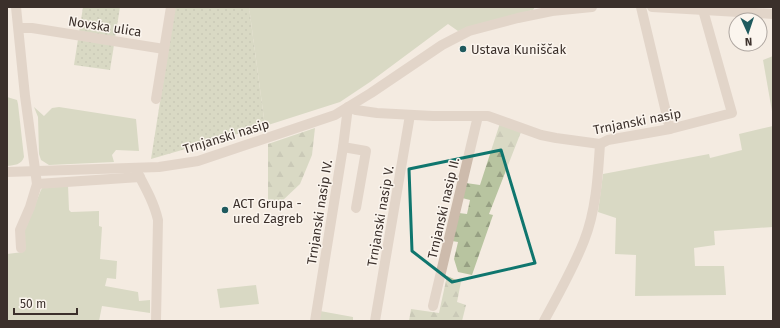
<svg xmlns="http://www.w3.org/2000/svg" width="780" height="328" font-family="'Fira Sans',sans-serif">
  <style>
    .green { fill: #b8c4a0 }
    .forest { fill: url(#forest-firs) }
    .park { fill: url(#park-dots) }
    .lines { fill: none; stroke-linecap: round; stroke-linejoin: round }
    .minor { stroke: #cdbbac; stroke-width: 10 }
    .marked { fill: none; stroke: #0f766e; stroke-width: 3; stroke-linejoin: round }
    .poi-dot { fill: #1f5a5e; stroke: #fbf5ee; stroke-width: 1.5 }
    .labels { text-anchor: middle; stroke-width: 3; stroke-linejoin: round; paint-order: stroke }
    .street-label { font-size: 13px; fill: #3b302b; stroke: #fbf5ee }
    .poi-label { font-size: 13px; fill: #3b302b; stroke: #fbf5ee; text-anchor: start }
  </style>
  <defs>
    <pattern id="forest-firs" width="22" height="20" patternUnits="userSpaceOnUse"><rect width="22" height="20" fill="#b8c4a0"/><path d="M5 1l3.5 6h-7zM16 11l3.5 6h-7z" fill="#97a083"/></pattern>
    <pattern id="park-dots" width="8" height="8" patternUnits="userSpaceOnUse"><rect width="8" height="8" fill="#b8c4a0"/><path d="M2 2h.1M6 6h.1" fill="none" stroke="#97a083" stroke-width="1.8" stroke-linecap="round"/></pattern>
  </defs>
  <rect width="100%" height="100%" fill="#f4ebe1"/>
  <g class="green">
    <polygon points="249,7 535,7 533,10 458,31 448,24 370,82 340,102 265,126"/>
    <polygon points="773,56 773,117 763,60"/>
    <path d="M 7,97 L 17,100 L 18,104 L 24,157 C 21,165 15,165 7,166 Z"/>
    <polygon points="34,107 44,116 52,108 59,107 136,119 139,151 116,150 112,155 114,162 49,165 41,160 39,154 38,117"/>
    <polygon points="773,126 773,227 714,231 715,245 694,248 695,266 724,266 726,295 635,296 636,255 615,254 616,218 598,212 603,174 709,154 710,158 742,150 739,134"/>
    <polygon points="68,185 69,210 71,212 99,211 99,226 102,227 100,259 117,261 116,279 107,278 105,286 138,292 139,301 150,300 150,313 102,306 99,321 60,321 53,320 53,321 7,321 7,254 23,252 23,233 41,190 43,187"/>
    <polygon points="256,285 259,304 220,308 217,289"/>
    <polygon points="320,311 353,317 353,321 318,321"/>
  </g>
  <g class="forest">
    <polygon points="500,123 521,132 489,214 493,215 472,275 458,272 454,259 458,242 452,241 459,213 467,214 470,200 462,198 466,183 480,185"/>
    <polygon points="315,128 312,155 300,184 280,203 268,203 268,144"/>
    <polygon points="447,276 461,282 457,302 466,305 462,321 409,321 411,309 439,313"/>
  </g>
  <g class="park">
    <polygon points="83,7 120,7 110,70 74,65"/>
    <polygon points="175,7 249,7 265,126 151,159"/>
  </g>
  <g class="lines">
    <g class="minor">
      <polyline points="16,7 25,96 37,184 30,207 20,230 21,248"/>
      <polyline points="641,7 670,129"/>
      <polyline points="652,7 773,14"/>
      <polyline points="19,28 32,28 164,49"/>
      <polyline points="156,99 171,7"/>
      <polyline points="343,147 366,151 356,208"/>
      <path d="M 135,168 C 144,185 154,202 158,220 L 156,321"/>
      <polyline points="7,172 159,167 198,161 335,115 371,93 442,45 469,31 518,18 552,11 592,7"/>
      <polyline points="37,184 140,177"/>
      <polyline points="433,306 478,116"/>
      <polyline points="315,321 343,147 348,107 356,110 377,113 433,116 488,116 541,135 556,138 600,144 608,140 670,129 732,113 703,10"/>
      <polyline points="375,321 410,115"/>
      <path d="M 544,321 C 558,295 573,269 584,241 C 596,211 598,176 600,144"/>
    </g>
  </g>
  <path d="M0 0H780V328H0ZM 501,150 L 535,263 L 452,282 L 412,251 L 409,169 Z" fill="#f4ebe1" fill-opacity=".55" fill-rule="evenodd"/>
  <path class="marked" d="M 501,150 L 535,263 L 452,282 L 412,251 L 409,169 Z"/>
  <g class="poi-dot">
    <circle cx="463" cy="49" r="4"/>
    <circle cx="225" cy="210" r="4"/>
  </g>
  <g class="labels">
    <g class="street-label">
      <text transform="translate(105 26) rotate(9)" y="5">Novska ulica</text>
      <text transform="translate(637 121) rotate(-11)" y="5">Trnjanski nasip</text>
      <text transform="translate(226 136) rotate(-17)" y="5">Trnjanski nasip</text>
      <text transform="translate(443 208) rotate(-77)" y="5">Trnjanski nasip II.</text>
      <text transform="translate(319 212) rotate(-81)" y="5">Trnjanski nasip IV.</text>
      <text transform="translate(380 216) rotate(-80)" y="5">Trnjanski nasip V.</text>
    </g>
    <g class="poi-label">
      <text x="471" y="54">Ustava Kuniščak</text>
      <text x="233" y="208">ACT Grupa -<tspan x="233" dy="15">ured Zagreb</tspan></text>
    </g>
  </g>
  <rect width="780" height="328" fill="none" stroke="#3b302b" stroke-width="16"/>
  <g transform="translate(748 32) rotate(177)"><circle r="19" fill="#fbf5ee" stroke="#aea6a0"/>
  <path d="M0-3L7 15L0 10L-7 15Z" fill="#1f5a5e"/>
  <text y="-6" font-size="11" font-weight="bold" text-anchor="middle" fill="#3b302b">N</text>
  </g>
  <path d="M14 308v6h63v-6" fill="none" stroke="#3b302b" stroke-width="2"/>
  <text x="20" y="308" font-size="12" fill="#3b302b" stroke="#fbf5ee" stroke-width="3" paint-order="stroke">50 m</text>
</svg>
